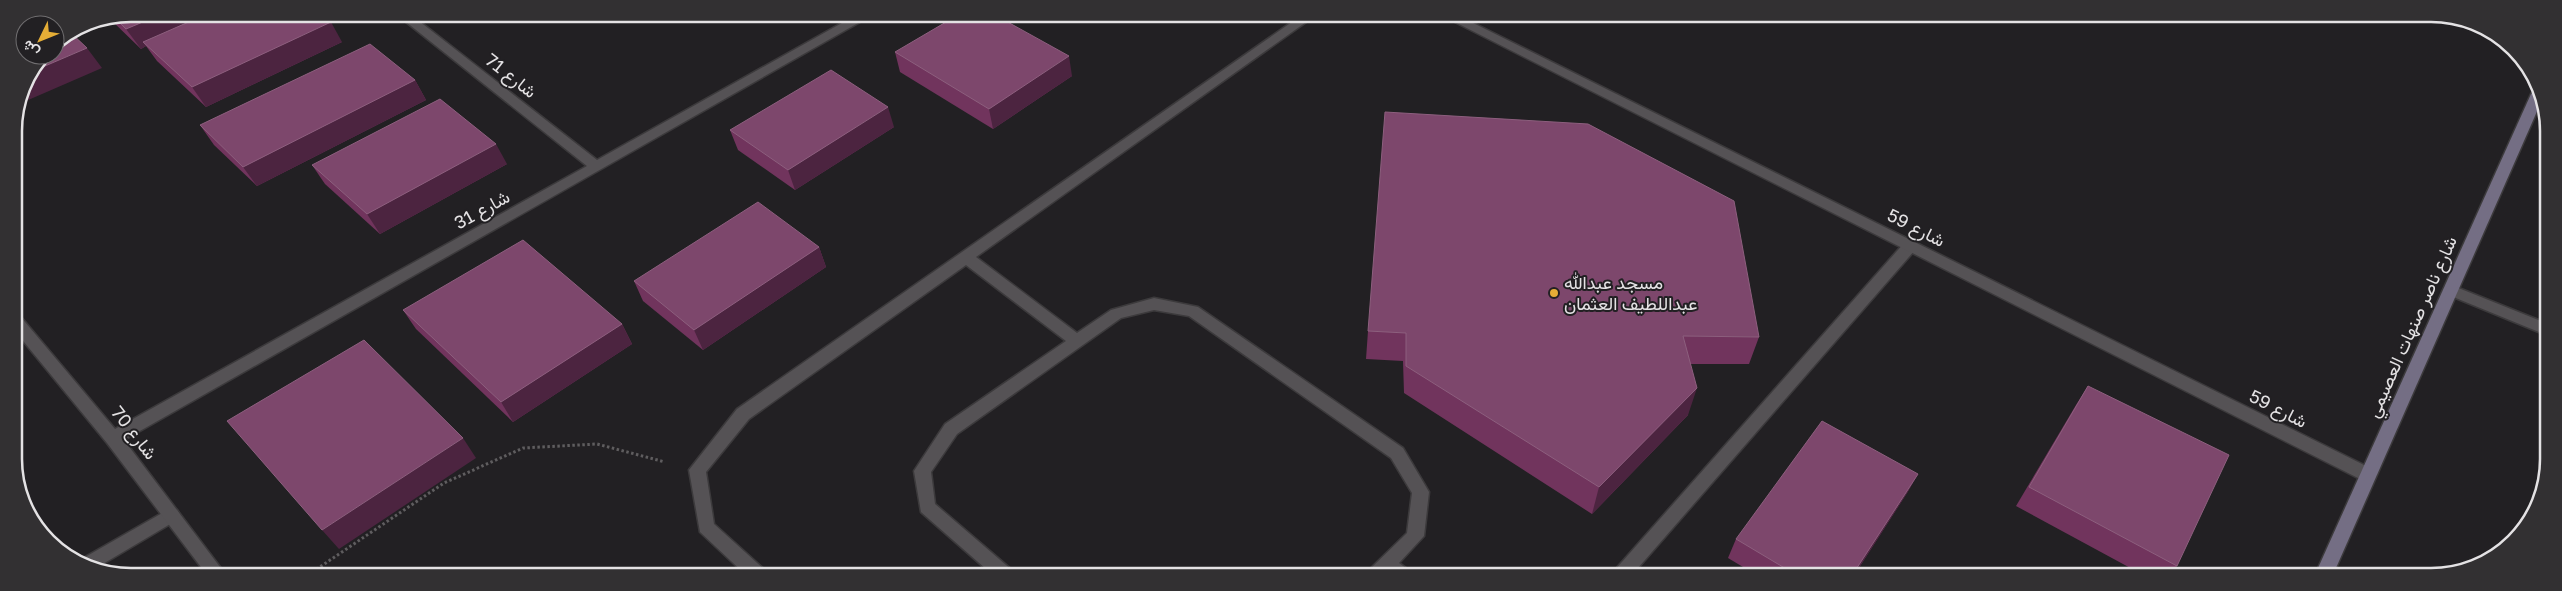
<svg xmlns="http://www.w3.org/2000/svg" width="2562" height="591" font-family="'Golos Text',Vazirmatn,sans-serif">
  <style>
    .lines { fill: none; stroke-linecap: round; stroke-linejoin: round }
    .lane-casing { stroke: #3c3a3c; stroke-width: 3 }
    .street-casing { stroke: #3c3a3c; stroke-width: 3 }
    .secondary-casing { stroke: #3c3a3c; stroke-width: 3 }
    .path { stroke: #5f5d5f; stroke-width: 3; stroke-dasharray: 2.5 2.5; stroke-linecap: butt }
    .lane { fill: #555255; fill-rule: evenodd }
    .street { fill: #555255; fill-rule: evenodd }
    .secondary { fill: #746e84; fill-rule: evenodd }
    .wall { fill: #71345d }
    .shaded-wall { fill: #4c2440 }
    .building { fill: #7d476c; stroke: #8d5f7e }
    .poi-dot { fill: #e5ad36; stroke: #222023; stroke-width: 2 }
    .labels { text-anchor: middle; stroke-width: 4; stroke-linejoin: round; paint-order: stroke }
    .street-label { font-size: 18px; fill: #e4e2e4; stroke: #222023 }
    .poi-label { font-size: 18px; fill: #e4e2e4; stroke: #222023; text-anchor: start }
    .rim { fill: none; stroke: #e4e2e4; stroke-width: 2.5 }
  </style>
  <rect width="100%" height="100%" fill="#222023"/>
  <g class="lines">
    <defs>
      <g id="lane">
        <polygon points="1302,15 1316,15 976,257 1077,333 1111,310 1154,298 1198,307 1403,448 1429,492 1424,536 1399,563 1410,571 1413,576 1388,574 1365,576 1368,571 1407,533 1412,493 1391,458 1189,316 1154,310 1121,318 957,434 931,472 935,504 1013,571 1016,576 994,576 921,512 914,471 945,424 1066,341 966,265 749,419 706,472 714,524 766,571 769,576 747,576 700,532 689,470 737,409"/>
        <polygon points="1910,241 1915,242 1917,246 1915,250 1631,576 1611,576 1614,571 1905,242"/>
        <polygon points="171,508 177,510 180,515 177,520 96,568 80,560"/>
      </g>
      <g id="street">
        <polygon points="396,14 410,14 597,160 858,14 874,14 124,440 226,575 207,575 107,443 15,331 15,314 20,316 115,429 587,166"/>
        <polygon points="1441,15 1457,15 2374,470 2376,475 2374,480 2368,482 2362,480"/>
        <polygon points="2451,285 2546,323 2546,335 2446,294 2444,290 2446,286"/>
      </g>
      <polygon id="secondary" points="2536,90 2542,100 2332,577 2314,577 2531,94"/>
    </defs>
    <use href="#lane" class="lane-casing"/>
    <use href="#street" class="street-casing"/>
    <use href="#secondary" class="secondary-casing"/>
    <polyline class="path" points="308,575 444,483 523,448 597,444 665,462"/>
    <use href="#lane" class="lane"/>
    <use href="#street" class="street"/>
    <use href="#secondary" class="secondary"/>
  </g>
  <g class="wall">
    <polygon points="132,14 342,42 206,107 157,61 146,46 141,49 109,18"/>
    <polygon points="895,52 1072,76 993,129 900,72"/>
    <polygon points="415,80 426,100 257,186 214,145 200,125"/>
    <polygon points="894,127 795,190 738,150 730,130"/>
    <polygon points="507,164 380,234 325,184 312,165"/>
    <polygon points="819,247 826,267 703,350 643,301 634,281"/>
    <polygon points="403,310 622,324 632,344 513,422 416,329"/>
    <polygon points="1368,331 1759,337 1749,364 1690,364 1688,415 1592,514 1404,393 1403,361 1366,359"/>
    <polygon points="2088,386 2177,566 2168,577 2147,577 2016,506 2076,405"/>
    <polygon points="1918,474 1907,493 1853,577 1758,576 1728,558 1736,539"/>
  </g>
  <g class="shaded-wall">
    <polygon points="162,14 219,14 143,42 146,46 141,49 126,29"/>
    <polygon points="331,22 342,42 206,107 192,87"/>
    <polygon points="87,48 102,68 19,104 26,80 31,72"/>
    <polygon points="1069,56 1072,76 993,129 989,109"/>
    <polygon points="415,80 426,100 257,186 243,167"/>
    <polygon points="888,107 894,127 795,190 788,170"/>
    <polygon points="496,144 507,164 380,234 367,214"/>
    <polygon points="819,247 826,267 703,350 694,330"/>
    <polygon points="622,324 632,344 513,422 501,402"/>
    <polygon points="1697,388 1688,415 1592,514 1599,487"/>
    <polygon points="463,438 476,458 339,549 322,530"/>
    <polygon points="1918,474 1907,493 1853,577 1851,577"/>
  </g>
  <g class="building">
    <polygon points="132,14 162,14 126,29 114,17"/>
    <polygon points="207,14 320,14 331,22 192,87 143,42"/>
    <polygon points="958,15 995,15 1069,56 989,109 895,52"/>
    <polygon points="71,33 87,48 31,72 44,55 55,55 55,44"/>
    <polygon points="370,44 415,80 243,167 200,125"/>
    <polygon points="831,70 888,107 788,170 730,130"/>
    <polygon points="440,99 496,144 367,214 312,165"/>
    <polygon points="1385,112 1588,124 1734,201 1759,337 1683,336 1697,388 1599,487 1406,366 1406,333 1368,331"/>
    <polygon points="758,202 819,247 694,330 634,281"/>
    <polygon points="523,240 622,324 501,402 403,310"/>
    <polygon points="364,340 463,438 322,530 227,421"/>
    <polygon points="2088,386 2229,455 2177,566 2029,487"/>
    <polygon points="1822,421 1918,474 1851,577 1798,576 1736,539"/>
  </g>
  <circle class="poi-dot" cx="1554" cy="293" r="5"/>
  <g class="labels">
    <g class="street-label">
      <text transform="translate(511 76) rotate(38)" y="6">شارع 71</text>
      <text transform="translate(482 210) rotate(-29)" y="6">شارع 31</text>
      <text transform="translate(1916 228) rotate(27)" y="6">شارع 59</text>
      <text transform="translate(2412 327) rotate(-66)" y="6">شارع ناصر صنهات العصيمي</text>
      <text transform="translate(2278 409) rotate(27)" y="6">شارع 59</text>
      <text transform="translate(134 433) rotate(52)" y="6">شارع 70</text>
    </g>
    <g class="poi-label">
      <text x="1564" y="289">مسجد عبدالله<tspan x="1564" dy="21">عبداللطيف العثمان</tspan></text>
    </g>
  </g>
  <path d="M0 0H2562V591H0ZM131 22H2431A109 109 0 0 1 2540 131V459A109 109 0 0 1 2431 568H131A109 109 0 0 1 22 459V131A109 109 0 0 1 131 22Z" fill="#323032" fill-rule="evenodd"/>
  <path class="rim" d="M131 22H2431A109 109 0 0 1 2540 131V459A109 109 0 0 1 2431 568H131A109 109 0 0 1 22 459V131A109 109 0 0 1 131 22Z"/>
  <g transform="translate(40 40) rotate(227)"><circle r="24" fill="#222023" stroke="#706e70"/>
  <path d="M0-4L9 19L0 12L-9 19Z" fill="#e5ad36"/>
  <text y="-8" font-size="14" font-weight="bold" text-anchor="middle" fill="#e4e2e4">ش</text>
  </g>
</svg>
